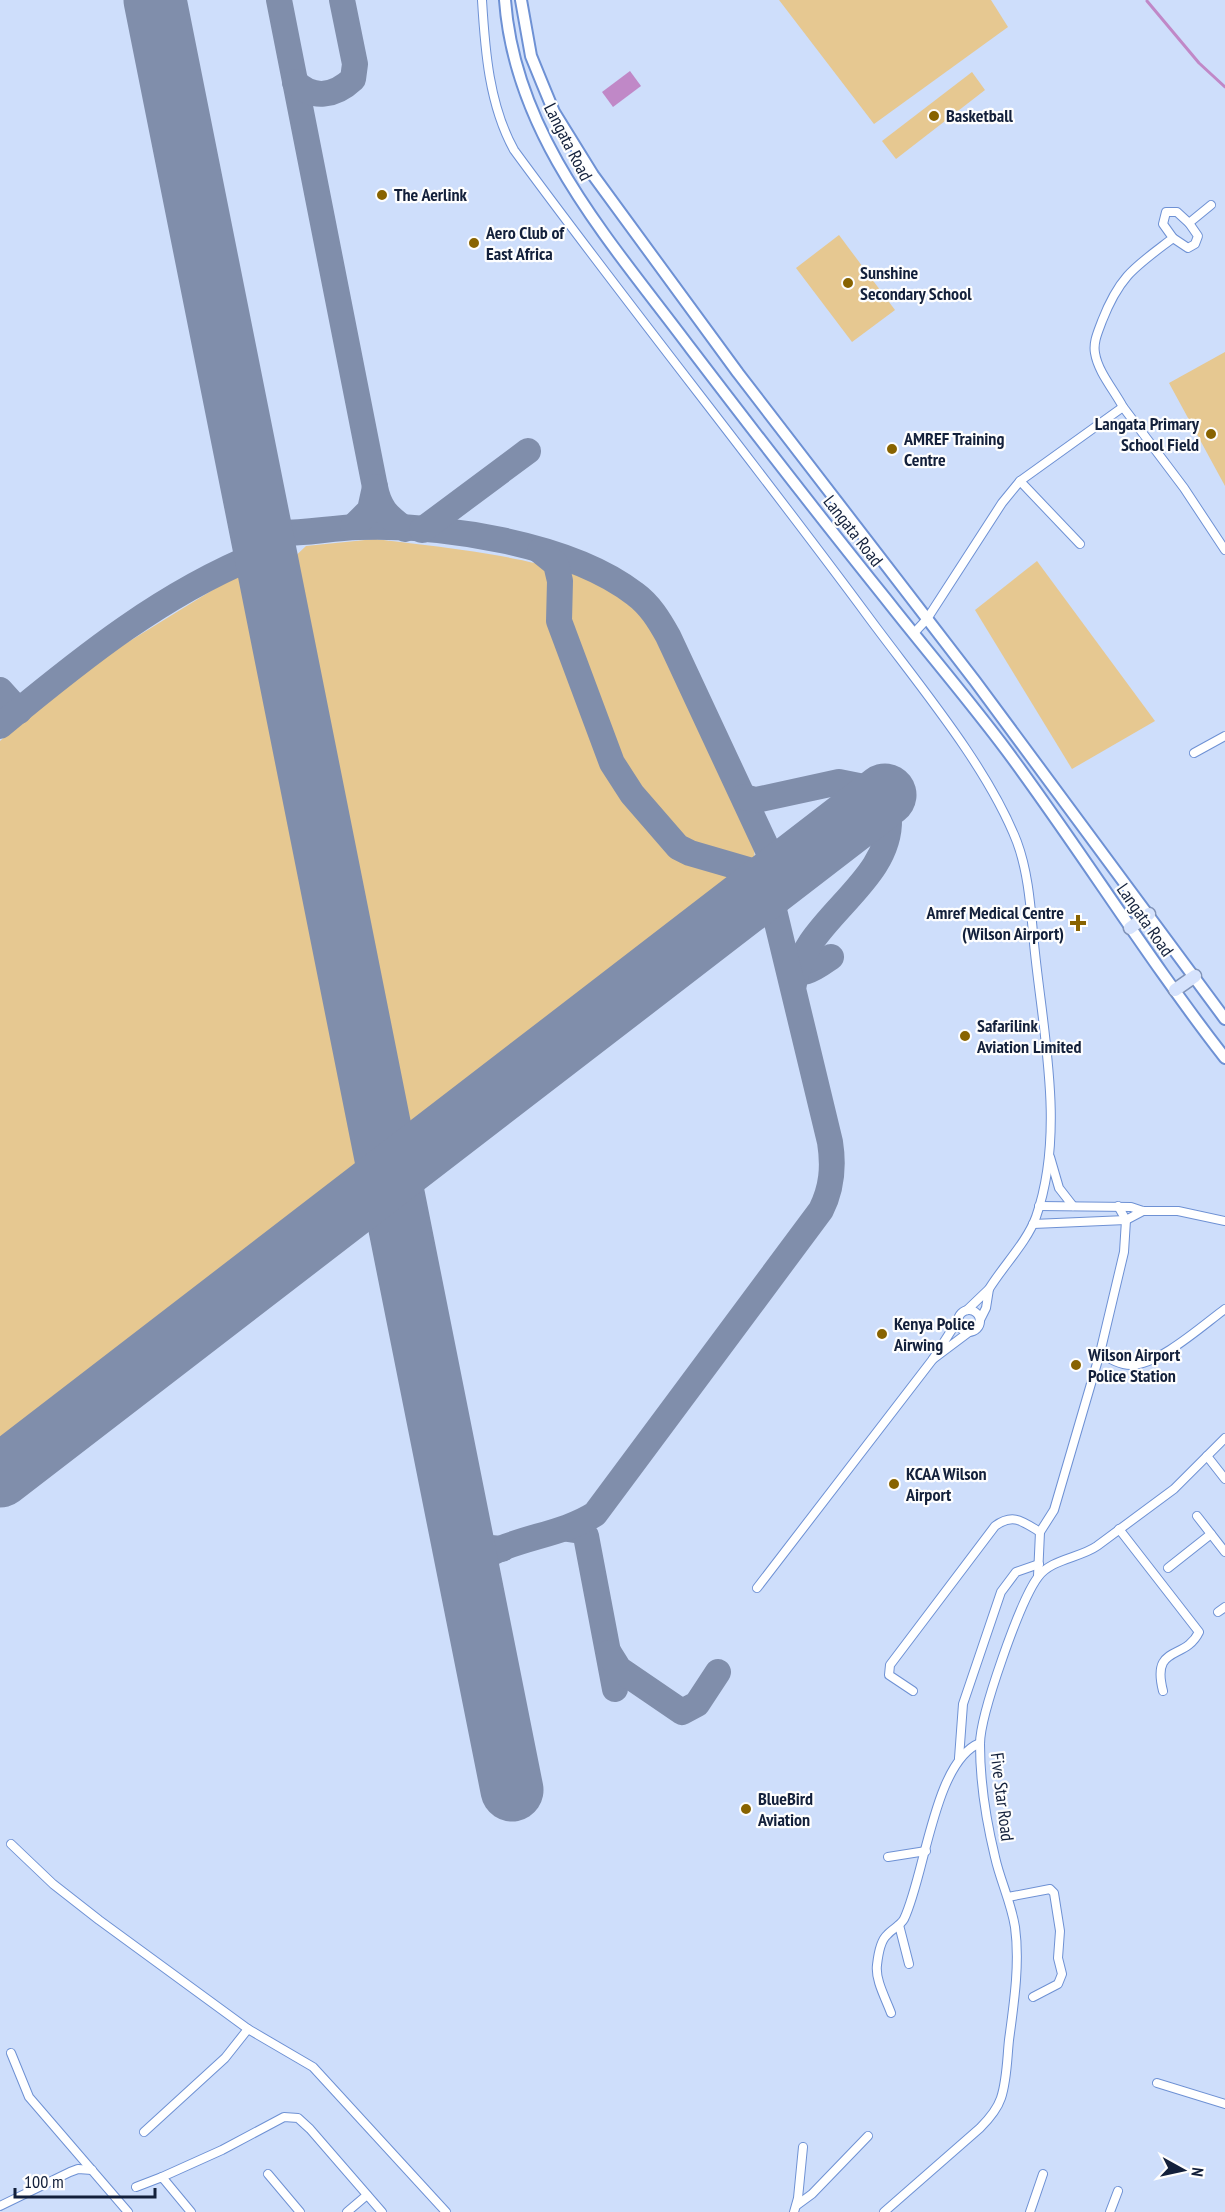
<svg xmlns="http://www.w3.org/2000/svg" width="1225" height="2212" font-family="'PT Sans Narrow',sans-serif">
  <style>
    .green { fill: #e6c891 }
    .water { fill: #c088c7 }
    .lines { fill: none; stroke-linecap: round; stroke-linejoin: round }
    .stream { stroke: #c088c7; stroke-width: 3 }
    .taxiway { stroke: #808eab; stroke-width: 26 }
    .runway { stroke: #808eab; stroke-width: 63 }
    .street-casing { stroke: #6e91d4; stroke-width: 10 }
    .secondary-casing { stroke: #6e91d4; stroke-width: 14 }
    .primary-casing { stroke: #8093b8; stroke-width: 15 }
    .street { stroke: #fff; stroke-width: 8 }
    .secondary { stroke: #fff; stroke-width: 10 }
    .primary { stroke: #d6e3fd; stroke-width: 12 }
    .poi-dot { fill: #886300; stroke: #fefefe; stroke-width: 2 }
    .labels { text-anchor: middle; stroke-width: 4.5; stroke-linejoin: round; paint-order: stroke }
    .poi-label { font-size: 18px; font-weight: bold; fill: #13203b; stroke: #fefefe; text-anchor: start }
    .street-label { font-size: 18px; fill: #13203b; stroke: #fefefe }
  </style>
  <rect width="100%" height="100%" fill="#cedefb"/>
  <g class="green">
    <polygon points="779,0 991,0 1008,27 874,124"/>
    <polygon points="972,72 985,90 896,159 882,141"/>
    <polygon points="839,235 895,310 852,342 796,268"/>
    <polygon points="1225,352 1225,486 1169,383"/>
    <path d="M 375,539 C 438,547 554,557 607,589 C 622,598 636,611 649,623 L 746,823 C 753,842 760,856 748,874 L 415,1125 L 406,1127 L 399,1124 L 397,1118 L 287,564 L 306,546 Z"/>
    <polygon points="1037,561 1155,721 1072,769 975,610"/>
    <polygon points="250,567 361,1164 137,1343 0,1446 0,741 68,679"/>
  </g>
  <polygon class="water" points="630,71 641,86 613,107 602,92"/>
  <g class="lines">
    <polyline class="stream" points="1147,1 1199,63 1225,87"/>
    <g class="taxiway">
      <polyline points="279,0 375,487"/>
      <path d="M 295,82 C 313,100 335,96 353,79 L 355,64 L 342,0"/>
      <path d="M 252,484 L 263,520 L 275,533 C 303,534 330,528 358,527 C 440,524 569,543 635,594 C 650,605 659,620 668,636 L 772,859 L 766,875 L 745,903"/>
      <path d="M 353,527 L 370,510 L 375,487 C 379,508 387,516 405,529"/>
      <polyline points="422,530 528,451"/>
      <polyline points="540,551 556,564 560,581 559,621 612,763 632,794 678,847 690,853 766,875"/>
      <polyline points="270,574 268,546 275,536"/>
      <polyline points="0,690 19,711"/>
      <path d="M 0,726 C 82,658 165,591 265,552"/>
      <polyline points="744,797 756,800 839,782 869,788"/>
      <path d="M 788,963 C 799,982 818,966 831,957"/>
      <path d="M 794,984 C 802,920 891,884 889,819"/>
      <polyline points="568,1529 581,1531 586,1536 615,1689"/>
      <polyline points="461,1531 479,1547 502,1549"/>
      <path d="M 470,1577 C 470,1570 472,1565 478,1561 C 512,1537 559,1537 595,1514 L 821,1210 C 832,1188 834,1167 830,1142 L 774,910 C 768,899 755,901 745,903"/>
      <polyline points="609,1653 619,1669 682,1712 697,1704 718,1672"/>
    </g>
    <g class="runway">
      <polyline points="155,0 512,1790"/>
      <polyline points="0,1476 885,795"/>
    </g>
    <defs>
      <g id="street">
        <path d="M 482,0 C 485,50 489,105 514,150 C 629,307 751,458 867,615 C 917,683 987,765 1017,842 C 1030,877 1031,917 1035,953 C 1044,1038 1065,1134 1036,1217 C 1027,1242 1003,1266 989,1289"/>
        <polyline points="1173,238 1188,248 1195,244 1198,236 1189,223"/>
        <path d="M 1123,407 C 1114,390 1098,372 1095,353 C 1093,342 1098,332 1102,321 C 1120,275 1135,267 1173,238 L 1163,224 L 1166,212 L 1177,212 L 1189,223 L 1211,205"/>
        <polyline points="1020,481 1080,544"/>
        <polyline points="914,633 927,619 1002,503 1020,481 1123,407 1184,488 1225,550"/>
        <polyline points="1194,753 1225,736"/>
        <polyline points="1050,1157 1059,1188 1073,1206"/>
        <polyline points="1039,1206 1131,1207 1143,1211 1178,1211 1225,1221"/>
        <polyline points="1033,1224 1126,1220 1143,1211"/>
        <polyline points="967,1310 989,1289 986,1308 980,1320"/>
        <circle cx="969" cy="1321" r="11"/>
        <polyline points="958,1320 933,1359 969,1332"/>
        <path d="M 1100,1353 C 1110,1359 1120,1365 1131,1365 C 1159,1365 1203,1325 1225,1309"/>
        <polyline points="1207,1456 1225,1479"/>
        <polyline points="1197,1516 1225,1552"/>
        <path d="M 1119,1529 L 1199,1632 C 1185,1661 1151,1644 1163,1691"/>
        <polyline points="1168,1568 1211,1534"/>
        <polyline points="1038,1576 1040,1532 1054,1510 1100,1353 1124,1252 1126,1220 1118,1206"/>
        <polyline points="757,1588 933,1359"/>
        <polyline points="1218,1612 1225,1607"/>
        <path d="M 913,1691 L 889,1675 L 890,1665 L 995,1526 C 1013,1513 1022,1521 1040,1532"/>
        <polyline points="959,1758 963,1704 1001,1592 1016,1572 1039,1564"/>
        <polyline points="11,1844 53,1884 99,1920 248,2029 313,2067 446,2212"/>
        <polyline points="888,1857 926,1851"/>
        <polyline points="1008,1897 1050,1889 1054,1893 1060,1931 1058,1958 1062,1974 1058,1984 1033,1997"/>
        <polyline points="899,1925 909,1964"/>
        <path d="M 891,2013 C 886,1999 875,1980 877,1965 C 878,1956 880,1941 887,1935 C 892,1929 900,1926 904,1919 C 925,1876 934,1761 980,1743"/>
        <polyline points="11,2053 29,2097 128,2212"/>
        <polyline points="1157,2083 1225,2104"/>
        <polyline points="144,2132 225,2058 248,2029"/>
        <polyline points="268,2174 300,2212"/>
        <polyline points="162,2177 222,2150 284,2117 298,2118 310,2129 382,2212"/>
        <polyline points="136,2187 162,2177 191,2212"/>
        <polyline points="797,2205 812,2194 868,2136"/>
        <polyline points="0,2206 70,2172 78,2169 92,2170"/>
        <polyline points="347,2212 367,2195"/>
        <polyline points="794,2212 798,2198 803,2147"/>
        <path d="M 884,2212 L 980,2128 C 989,2119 997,2110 1001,2098 C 1007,2080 1007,2059 1009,2040 C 1014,2003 1020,1963 1015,1927 C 1011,1902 1000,1880 995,1857 C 986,1820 980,1781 980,1744 C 980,1715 1020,1601 1038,1577 C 1051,1559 1080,1558 1097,1546 L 1174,1489 L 1225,1438"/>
        <polyline points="1030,2212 1043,2174"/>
        <polyline points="1110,2212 1118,2191"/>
      </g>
      <g id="secondary">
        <path d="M 505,0 C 515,138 612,243 691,349 C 755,433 820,517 886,599 C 926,650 969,700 1007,751 C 1082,852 1148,959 1225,1058"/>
        <polyline points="521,0 531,56 542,83 554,112 593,175 738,373 975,681 1225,1019"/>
      </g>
      <g id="primary">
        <polyline points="1130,928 1149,914"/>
        <polyline points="1175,990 1195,976"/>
      </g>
    </defs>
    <use href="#street" class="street-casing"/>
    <use href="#secondary" class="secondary-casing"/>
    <use href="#primary" class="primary-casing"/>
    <use href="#street" class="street"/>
    <use href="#secondary" class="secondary"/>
    <use href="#primary" class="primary"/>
  </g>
  <g class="poi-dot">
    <circle cx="934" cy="116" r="6"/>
    <circle cx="382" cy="195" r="6"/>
    <circle cx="474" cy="243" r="6"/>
    <circle cx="848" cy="283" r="6"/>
    <circle cx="1211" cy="434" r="6"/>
    <circle cx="892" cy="449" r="6"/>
    <path d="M1075 914h6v6h6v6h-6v6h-6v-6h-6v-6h6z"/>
    <circle cx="965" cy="1036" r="6"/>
    <circle cx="882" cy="1334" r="6"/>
    <circle cx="1076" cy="1365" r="6"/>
    <circle cx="894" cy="1484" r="6"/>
    <circle cx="746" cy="1809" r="6"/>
  </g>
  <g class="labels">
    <g class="poi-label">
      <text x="946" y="122">Basketball</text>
      <text x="394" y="201">The Aerlink</text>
      <text x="486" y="239">Aero Club of<tspan x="486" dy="21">East Africa</tspan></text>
      <text x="860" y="279">Sunshine<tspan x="860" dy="21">Secondary School</tspan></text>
      <text x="1199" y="430" text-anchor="end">Langata Primary<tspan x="1199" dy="21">School Field</tspan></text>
      <text x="904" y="445">AMREF Training<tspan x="904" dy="21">Centre</tspan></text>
      <text x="1064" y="919" text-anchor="end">Amref Medical Centre<tspan x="1064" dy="21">(Wilson Airport)</tspan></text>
      <text x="977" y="1032">Safarilink<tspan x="977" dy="21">Aviation Limited</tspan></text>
      <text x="894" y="1330">Kenya Police<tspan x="894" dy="21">Airwing</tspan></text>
      <text x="1088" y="1361">Wilson Airport<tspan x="1088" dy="21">Police Station</tspan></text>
      <text x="906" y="1480">KCAA Wilson<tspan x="906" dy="21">Airport</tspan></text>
      <text x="758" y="1805">BlueBird<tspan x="758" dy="21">Aviation</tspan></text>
    </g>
    <g class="street-label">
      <text transform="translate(568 142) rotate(63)" y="6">Langata Road</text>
      <text transform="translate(853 531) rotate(52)" y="6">Langata Road</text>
      <text transform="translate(1145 920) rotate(55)" y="6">Langata Road</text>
      <text transform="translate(1002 1797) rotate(83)" y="6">Five Star Road</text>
    </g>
  </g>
  <g transform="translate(1183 2170) rotate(98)" stroke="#fefefe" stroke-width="4.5" paint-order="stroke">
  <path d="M0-4.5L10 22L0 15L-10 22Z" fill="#13203b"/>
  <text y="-9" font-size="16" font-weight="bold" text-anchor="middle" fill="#13203b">N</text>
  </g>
  <path d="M15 2188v9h140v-9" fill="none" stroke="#13203b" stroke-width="3"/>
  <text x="24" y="2188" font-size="18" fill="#13203b" stroke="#fefefe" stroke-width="4.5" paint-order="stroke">100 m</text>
</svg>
